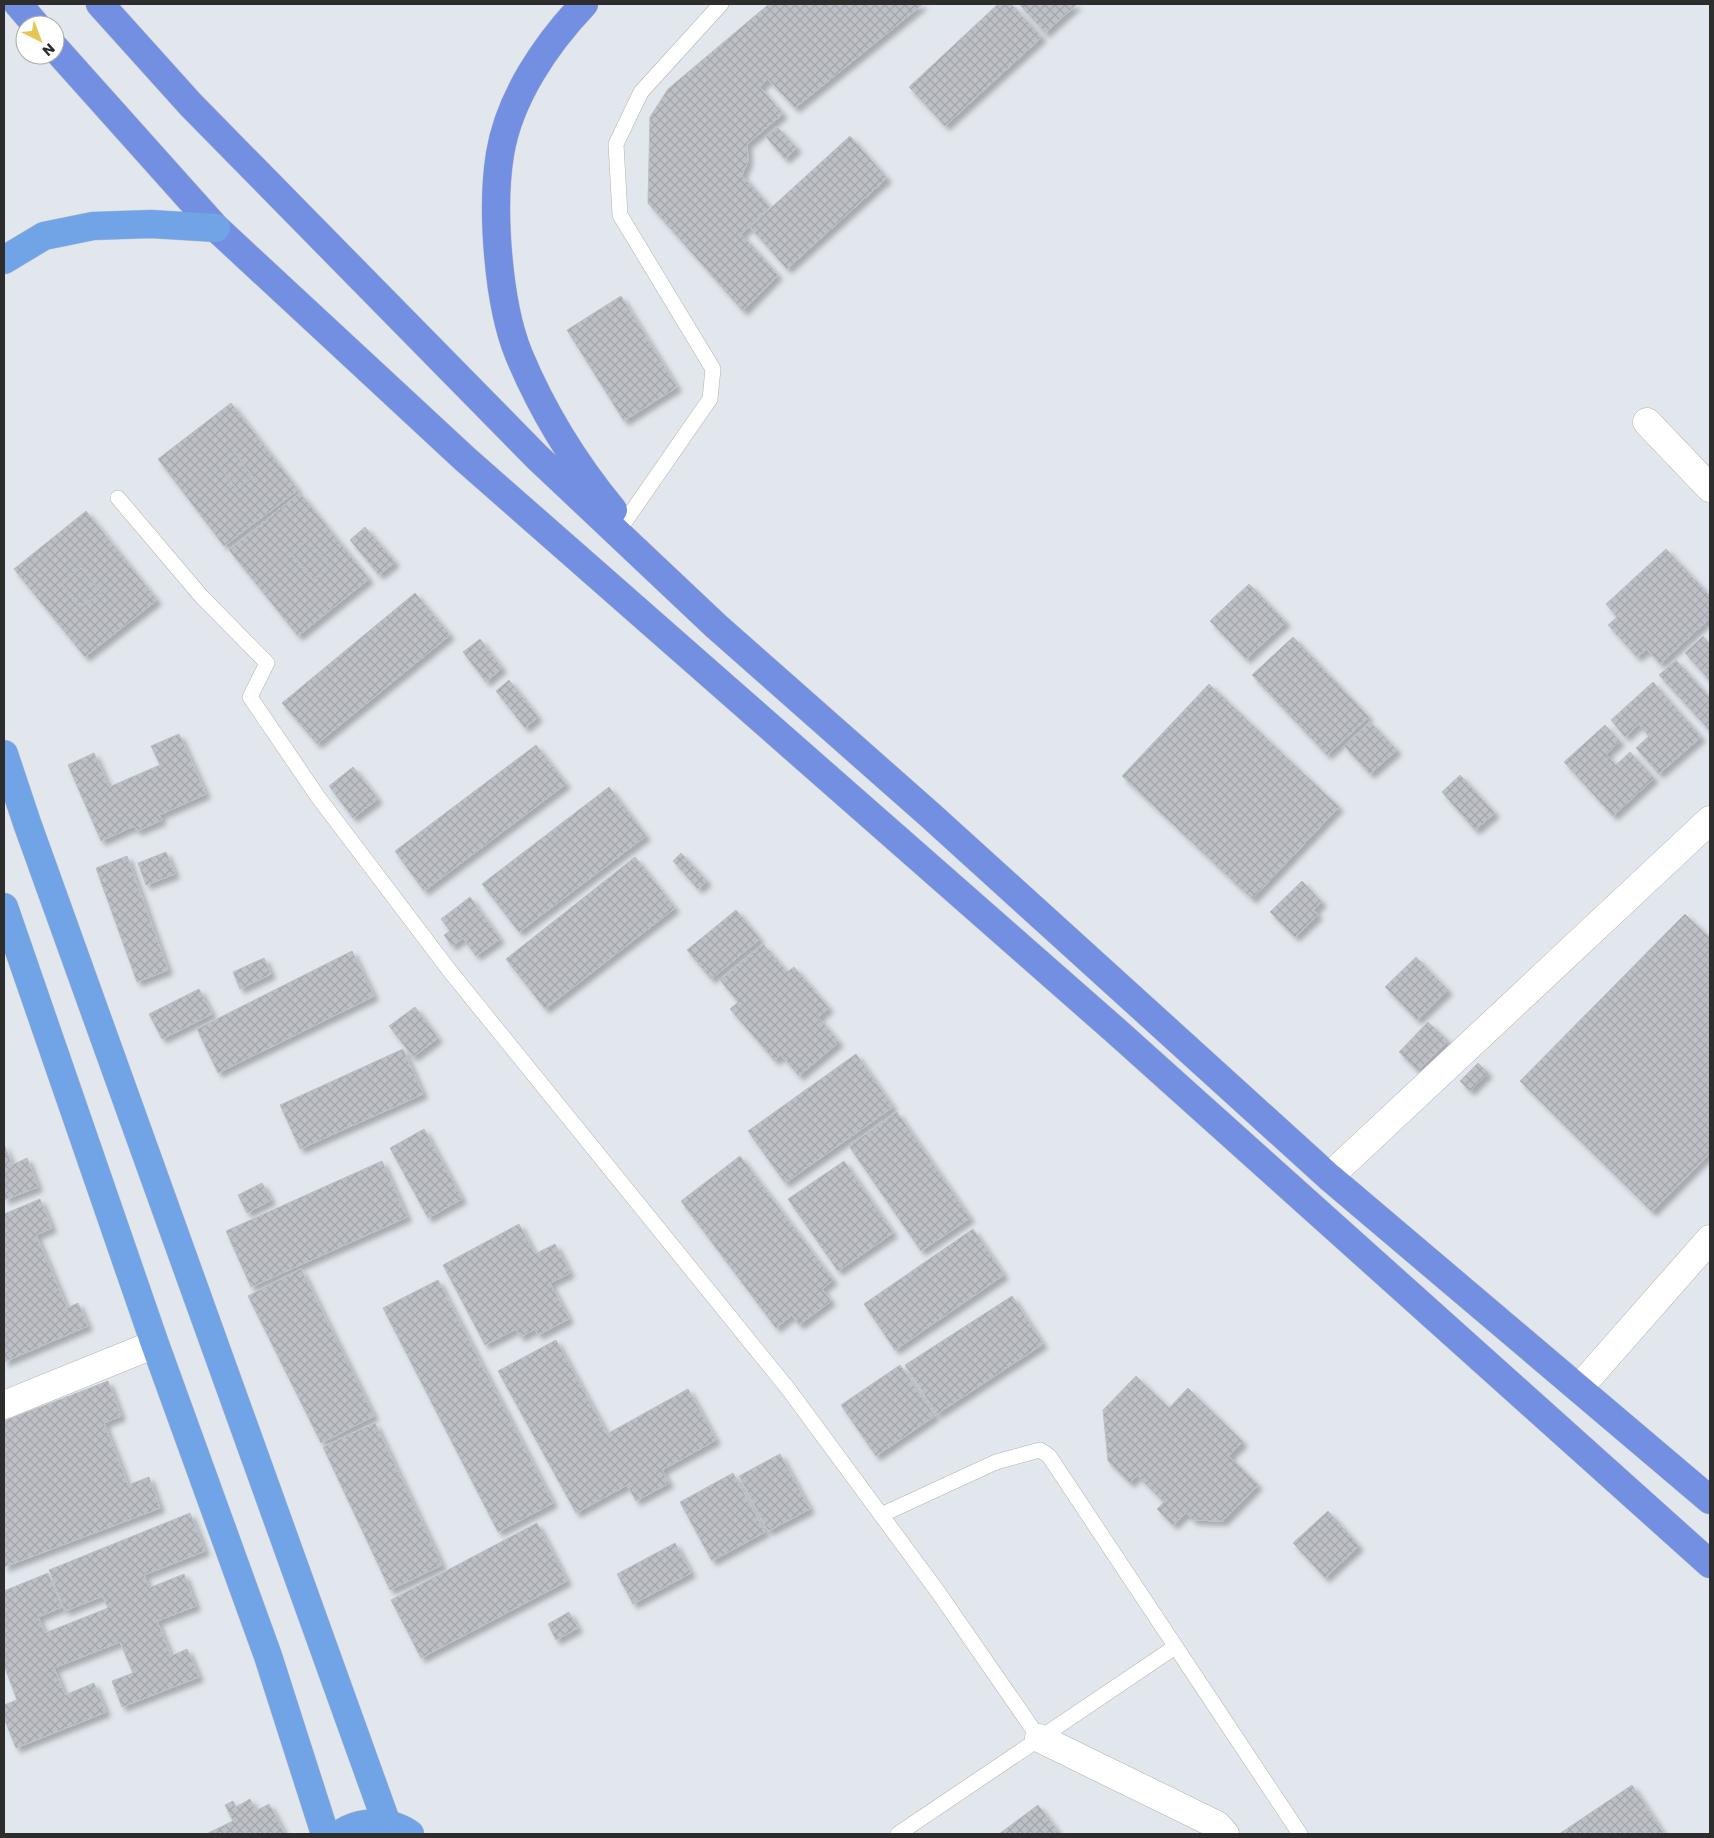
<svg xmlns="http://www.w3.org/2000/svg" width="1714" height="1838" font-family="Poppins,sans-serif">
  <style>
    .building { fill: url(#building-cross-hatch); stroke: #bbc0c8; fill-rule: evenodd; filter: url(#shadow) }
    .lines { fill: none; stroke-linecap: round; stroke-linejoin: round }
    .service-casing { stroke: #b4b2ab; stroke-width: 16 }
    .minor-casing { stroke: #b4b2ab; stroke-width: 29 }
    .primary-casing { stroke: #c4c4c4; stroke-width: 29 }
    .trunk-casing { stroke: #c4c4c4; stroke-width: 29 }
    .service { stroke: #fff; stroke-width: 15 }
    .minor { stroke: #fff; stroke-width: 28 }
    .primary { stroke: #728fe2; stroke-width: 28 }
    .trunk { stroke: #70a4e7; stroke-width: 28 }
  </style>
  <defs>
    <pattern id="building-cross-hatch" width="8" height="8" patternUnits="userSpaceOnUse" patternTransform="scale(1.25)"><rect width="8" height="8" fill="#bdc0c6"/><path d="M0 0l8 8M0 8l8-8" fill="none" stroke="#a3a5aa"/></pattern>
    <filter id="shadow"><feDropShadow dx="4.5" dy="4.5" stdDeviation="2.5" flood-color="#0004"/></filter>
  </defs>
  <rect width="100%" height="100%" fill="#e2e7ed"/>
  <g class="building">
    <polygon points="769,4 923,4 795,108 768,79 760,87 783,114 747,144 748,161 742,175 770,207 741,234 778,275 743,311 648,203 650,117 668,89"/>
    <polygon points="998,4 1011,4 1042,37 945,126 909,87"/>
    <polygon points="1019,4 1077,4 1045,33"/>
    <polygon points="777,127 797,148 785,159 766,137"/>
    <polygon points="850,136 887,178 787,269 750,227"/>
    <polygon points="621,296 677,387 624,421 567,330"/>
    <path d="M 231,403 L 298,490 L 224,546 L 158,459 ZM 235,453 L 253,477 L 237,489 L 218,465 Z"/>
    <polygon points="235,453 253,477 237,489 218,465"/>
    <path d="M 300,493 L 369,579 L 298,636 L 229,550 ZM 308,540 L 329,565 L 313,580 L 292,554 Z"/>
    <path d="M 86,511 L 157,600 L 85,657 L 14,569 ZM 81,568 L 101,592 L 80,608 L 62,584 Z"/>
    <polygon points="365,527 395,562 379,575 350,540"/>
    <polygon points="308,540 329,565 313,580 292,554"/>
    <polygon points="1666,549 1710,596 1710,618 1660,664 1647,649 1637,657 1608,625 1617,617 1606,604"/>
    <polygon points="81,568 101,592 80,608 62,584"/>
    <polygon points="1249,584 1286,622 1246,659 1210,621"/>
    <polygon points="415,593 450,635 317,744 282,703"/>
    <polygon points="1703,636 1710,644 1710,681 1685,653"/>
    <polygon points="1293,637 1369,717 1327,755 1252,675"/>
    <polygon points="480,639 502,668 486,682 463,652"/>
    <polygon points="1676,660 1710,698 1710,731 1659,675"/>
    <polygon points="509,680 538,717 525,728 496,691"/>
    <polygon points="1653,682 1701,737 1659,774 1636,748 1649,736 1639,724 1625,737 1611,720"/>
    <polygon points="1209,684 1339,807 1252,899 1122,776"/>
    <polygon points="1370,722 1397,750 1370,774 1344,746"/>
    <polygon points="1605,725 1620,741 1606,754 1616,765 1630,752 1654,778 1613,816 1564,762"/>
    <polygon points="179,734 206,794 159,815 162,820 137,831 134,826 101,841 68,765 94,753 109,787 160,765 151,746"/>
    <polygon points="536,745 566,784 424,891 395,851"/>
    <polygon points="353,767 378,799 353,818 329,786"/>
    <polygon points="1460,775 1495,813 1475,830 1442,792"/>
    <polygon points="609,787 646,836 519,932 482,884"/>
    <polygon points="166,852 175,874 146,885 138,863"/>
    <polygon points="681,853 707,881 698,889 673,861"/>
    <polygon points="127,856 168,970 137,982 96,868"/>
    <polygon points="635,857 675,908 545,1009 506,959"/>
    <polygon points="1302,881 1322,902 1314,910 1318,915 1295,937 1270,912"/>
    <polygon points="470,897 500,939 476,956 463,938 452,946 444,935 450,931 441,919"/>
    <polygon points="736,910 760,939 711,979 687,950"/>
    <polygon points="1685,914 1710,938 1710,1153 1652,1212 1520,1081"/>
    <polygon points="763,944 787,972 794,967 829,1008 818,1017 839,1042 799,1076 781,1055 775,1061 730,1009 738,1002 720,980"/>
    <polygon points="352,951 374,996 218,1073 197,1029"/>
    <polygon points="1416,957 1448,990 1417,1020 1385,987"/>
    <polygon points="264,958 271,974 240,989 233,972"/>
    <polygon points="199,989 212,1014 162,1039 149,1014"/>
    <polygon points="415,1007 438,1038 413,1057 389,1026"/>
    <polygon points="1428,1022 1448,1041 1418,1071 1399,1052"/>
    <polygon points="403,1049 423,1094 300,1149 280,1105"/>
    <polygon points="856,1054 893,1107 785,1183 748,1131"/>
    <polygon points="1478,1063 1488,1073 1470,1091 1460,1081"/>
    <polygon points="897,1112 970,1218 921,1251 849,1146"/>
    <polygon points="424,1129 462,1199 428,1218 390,1148"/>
    <polygon points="4,1144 12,1165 27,1158 38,1187 4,1200"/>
    <polygon points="740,1156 833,1280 822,1289 831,1301 799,1325 792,1315 776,1328 681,1201"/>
    <polygon points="382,1161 407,1217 251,1287 226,1231"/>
    <polygon points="844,1161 893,1233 838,1271 788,1199"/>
    <polygon points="262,1183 271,1200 247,1213 238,1195"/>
    <polygon points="40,1199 52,1228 36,1235 67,1308 78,1303 88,1326 4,1362 4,1214"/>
    <polygon points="519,1224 535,1254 555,1244 570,1273 550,1283 569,1319 538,1335 535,1329 520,1337 516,1329 485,1345 443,1265"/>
    <polygon points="973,1229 1004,1275 895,1350 864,1304"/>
    <polygon points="301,1269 374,1416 321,1443 248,1296"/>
    <polygon points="438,1280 553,1503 498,1532 383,1308"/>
    <polygon points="1012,1296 1043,1344 937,1414 905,1365"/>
    <polygon points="556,1340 607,1434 688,1389 716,1440 662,1470 669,1483 636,1501 627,1485 576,1513 498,1371"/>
    <polygon points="900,1365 935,1416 876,1456 841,1405"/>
    <polygon points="1136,1376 1169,1408 1188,1388 1243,1442 1229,1456 1258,1485 1223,1521 1193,1520 1186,1513 1173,1525 1157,1509 1164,1502 1137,1475 1130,1483 1108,1461 1103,1410"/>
    <polygon points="108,1381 121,1416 104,1423 128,1485 149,1477 160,1508 4,1567 4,1421"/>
    <polygon points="375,1423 442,1565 390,1590 323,1447"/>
    <polygon points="780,1454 810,1509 768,1531 739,1476"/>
    <polygon points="733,1473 765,1532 712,1561 680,1502"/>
    <polygon points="1328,1511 1359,1546 1325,1578 1293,1543"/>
    <polygon points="190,1513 205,1551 144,1575 149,1588 184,1574 196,1606 157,1621 171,1656 187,1649 199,1677 122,1707 112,1681 133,1673 120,1642 54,1668 65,1695 94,1683 106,1712 16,1748 4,1718 4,1705 17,1700 4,1665 4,1591 48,1573 62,1607 38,1617 45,1633 108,1608 103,1596 65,1611 49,1570"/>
    <polygon points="537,1523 567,1581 421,1658 391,1600"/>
    <polygon points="675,1543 691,1573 633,1604 617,1574"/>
    <polygon points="569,1612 578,1628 556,1640 548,1624"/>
    <polygon points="1632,1785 1664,1834 1559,1834"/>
    <polygon points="250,1799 256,1811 269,1804 285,1834 206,1834 233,1821 225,1805 233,1801 236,1807"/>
    <polygon points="1038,1805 1060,1834 999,1834"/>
  </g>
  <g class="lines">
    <defs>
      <g id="service">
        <polyline points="118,498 201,596 267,663 250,697 318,797 449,970 789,1390 938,1592 1039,1738"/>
        <polyline points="624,523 710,399 713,369 620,215 616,144 641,92 721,4"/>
        <polyline points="881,1515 996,1462 1040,1450 1049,1456 1300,1834"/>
        <polyline points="898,1834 1175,1647"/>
      </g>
      <g id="minor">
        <polyline points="1647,422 1710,488"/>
        <polyline points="1329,1177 1710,820"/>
        <polyline points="1579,1388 1710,1239"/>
        <polyline points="4,1405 155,1344"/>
        <polyline points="1039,1738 1217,1825 1225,1834"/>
      </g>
      <g id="primary">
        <polyline points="18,4 36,25"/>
        <polyline points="100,4 191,105 537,457 716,626 930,815 1329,1177 1710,1500"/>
        <path d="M 584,4 C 546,44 509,98 500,154 C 491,209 498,304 519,355 C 542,410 576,465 613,510"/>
        <polyline points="55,48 216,228 465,459 1116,1031 1710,1564"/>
      </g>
      <g id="trunk">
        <polyline points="4,260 44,236 93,226 151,224 216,228"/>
        <polyline points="4,754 27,823 387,1824"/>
        <polyline points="4,907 155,1344 268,1656 325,1834"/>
        <path d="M 340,1834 C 359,1820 391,1820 410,1834"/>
      </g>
    </defs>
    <use href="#service" class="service-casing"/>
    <use href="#minor" class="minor-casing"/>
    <use href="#primary" class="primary-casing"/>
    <use href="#trunk" class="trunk-casing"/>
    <use href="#service" class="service"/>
    <use href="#minor" class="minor"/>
    <use href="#primary" class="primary"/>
    <use href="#trunk" class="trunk"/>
  </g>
  <rect width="1714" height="1838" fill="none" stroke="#2d2d2d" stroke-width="10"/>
  <g transform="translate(40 40) rotate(138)"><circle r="24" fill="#ffffff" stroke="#ababab"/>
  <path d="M0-4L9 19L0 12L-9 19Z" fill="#e6c756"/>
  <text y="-8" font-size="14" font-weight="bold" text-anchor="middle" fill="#2d2d2d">N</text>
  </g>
</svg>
